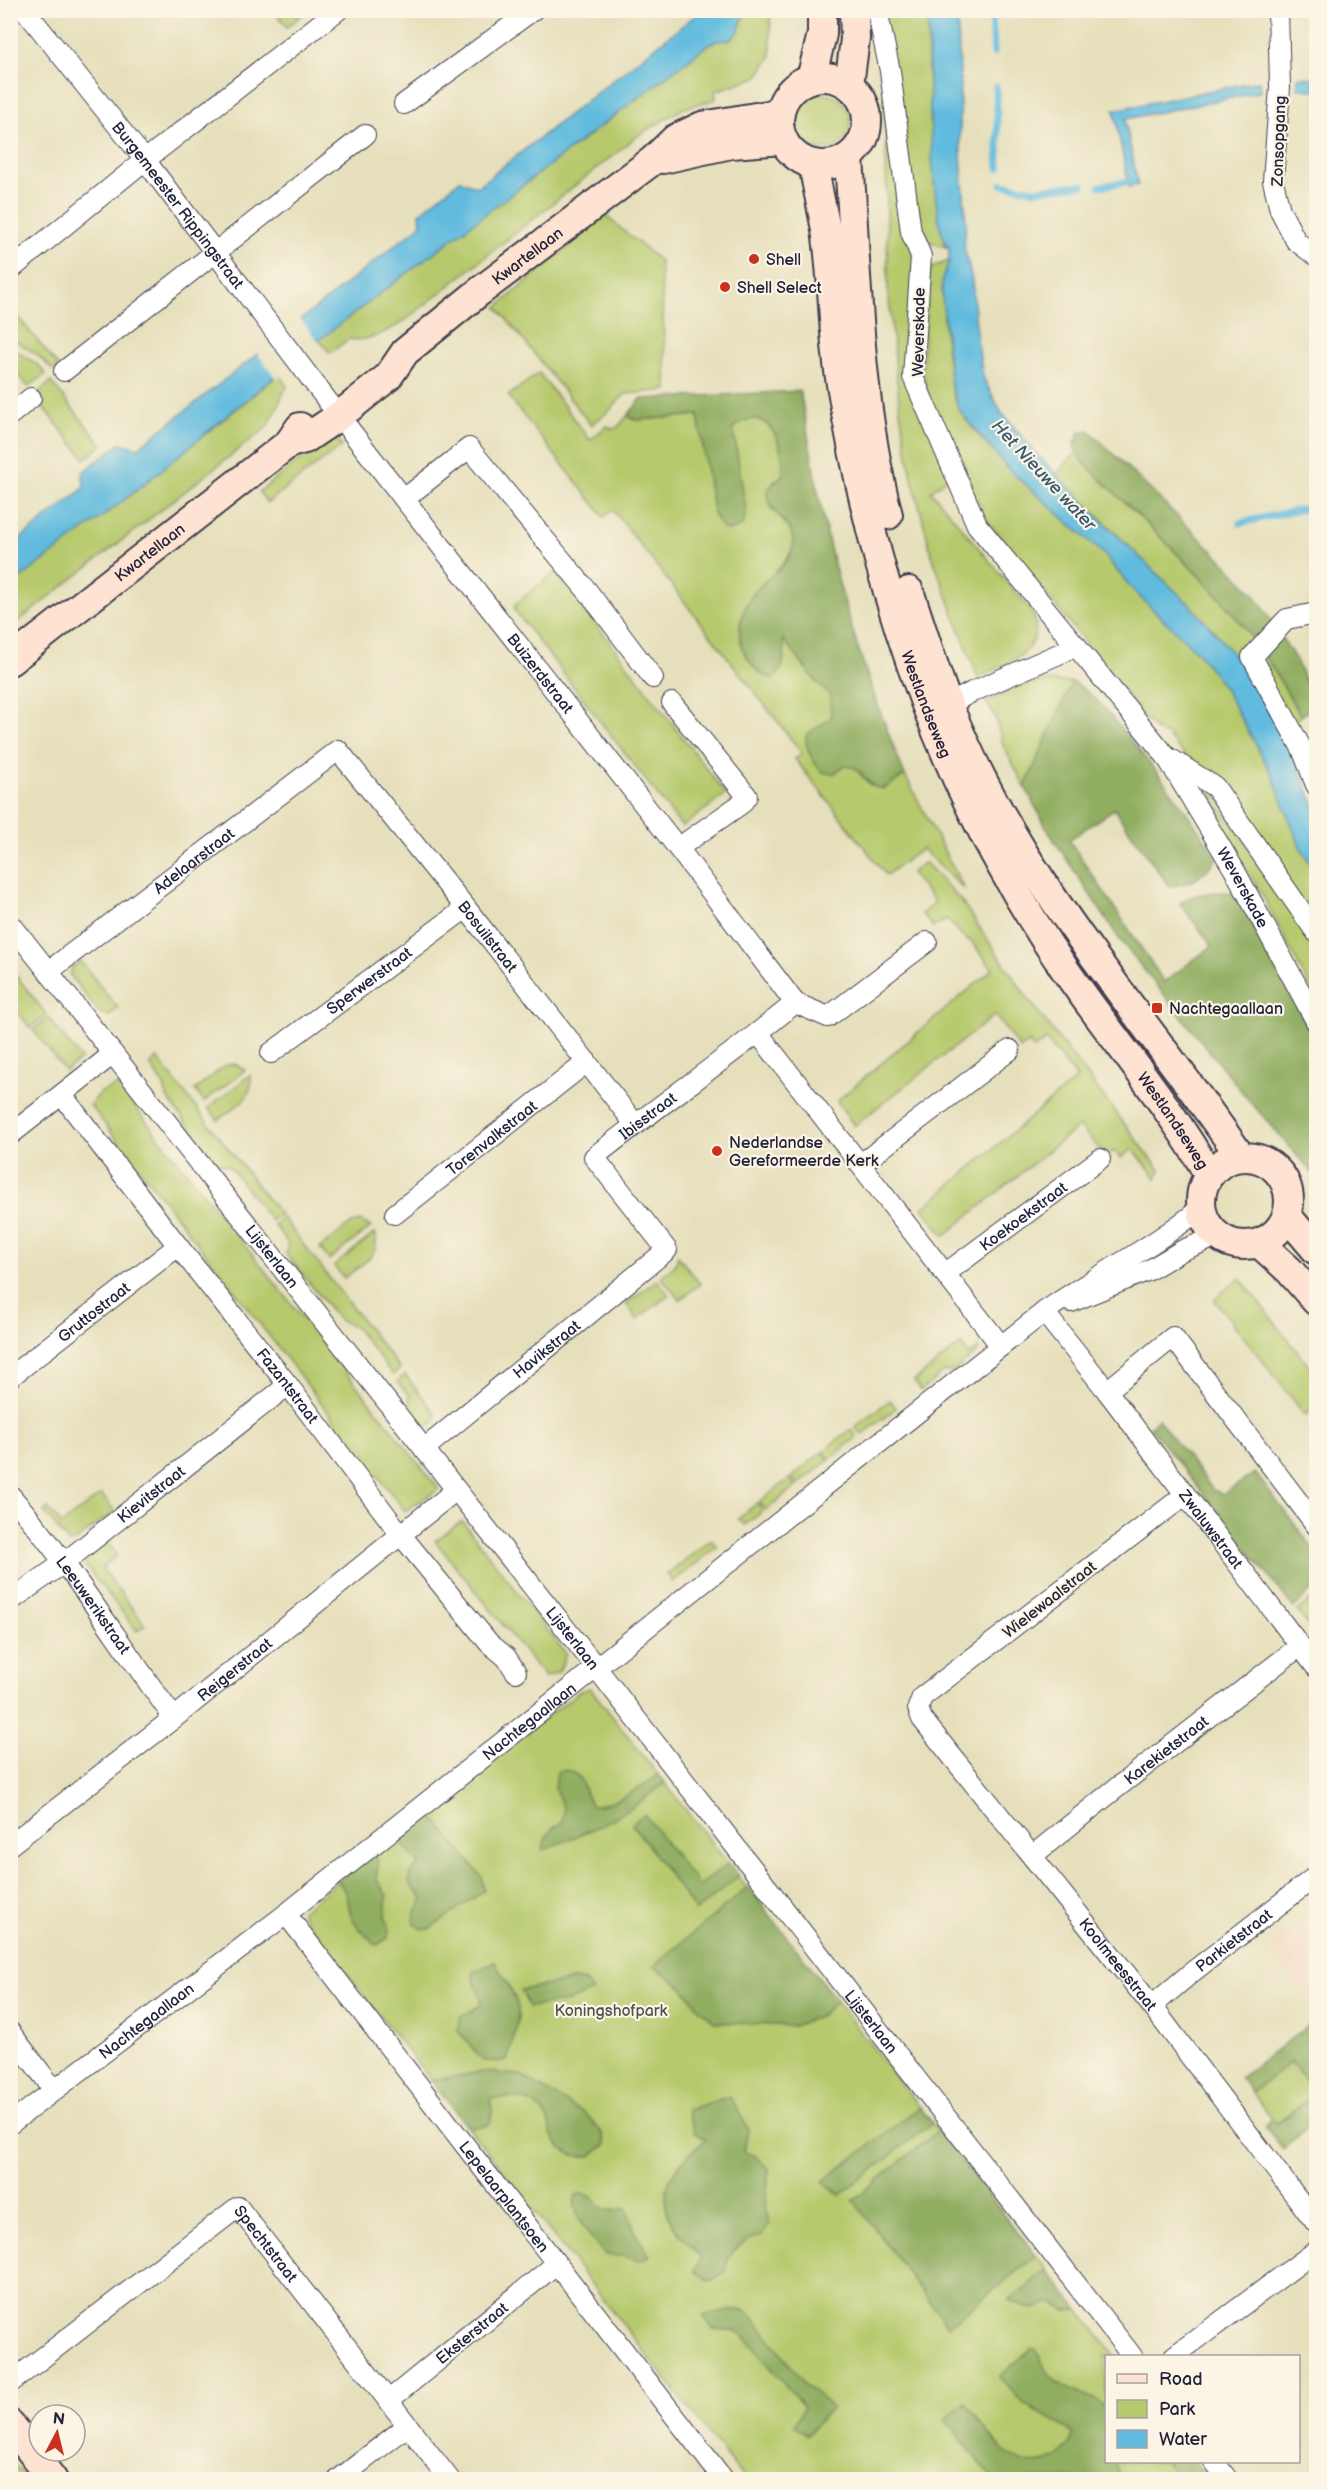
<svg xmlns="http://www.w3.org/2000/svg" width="1327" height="2490" font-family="'Balsamiq Sans',sans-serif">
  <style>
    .built { fill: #f2d4be }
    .green { fill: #b6c96c; stroke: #6c7654; stroke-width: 1.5 }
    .forest { fill: #90ad60; stroke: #59684e; stroke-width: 1.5 }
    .water { fill: #61bbde; stroke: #426e8c; stroke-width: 1.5 }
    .pier { fill: #e5dfbb }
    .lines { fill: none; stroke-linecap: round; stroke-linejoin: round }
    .stream { stroke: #61bbde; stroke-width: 7 }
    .street-casing { stroke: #3f3e4e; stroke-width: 22 }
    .secondary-casing { stroke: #3f3e4e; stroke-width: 32 }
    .street { stroke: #fff; stroke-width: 20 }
    .secondary { stroke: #fee3d2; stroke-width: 28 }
    .poi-dot { fill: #c8321e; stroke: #fcf5e5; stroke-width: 2 }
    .labels { text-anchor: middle; stroke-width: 4.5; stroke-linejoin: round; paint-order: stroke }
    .street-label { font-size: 16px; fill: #22223b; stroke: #fcf5e5 }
    .poi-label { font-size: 16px; fill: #22223b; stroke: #fcf5e5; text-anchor: start }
    .park-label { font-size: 16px; fill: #4e544a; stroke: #fcf5e5 }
    .water-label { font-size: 18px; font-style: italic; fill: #385874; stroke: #fcf5e5 }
  </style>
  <rect width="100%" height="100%" fill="#fcf5e5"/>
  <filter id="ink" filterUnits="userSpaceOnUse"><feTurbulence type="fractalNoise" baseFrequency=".0167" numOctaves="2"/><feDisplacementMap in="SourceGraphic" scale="12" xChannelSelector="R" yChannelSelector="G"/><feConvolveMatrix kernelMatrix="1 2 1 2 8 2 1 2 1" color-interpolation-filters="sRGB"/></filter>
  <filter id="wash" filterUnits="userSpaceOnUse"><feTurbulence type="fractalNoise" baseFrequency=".008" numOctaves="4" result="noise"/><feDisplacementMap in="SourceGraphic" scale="24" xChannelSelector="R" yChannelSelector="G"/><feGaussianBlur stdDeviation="1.35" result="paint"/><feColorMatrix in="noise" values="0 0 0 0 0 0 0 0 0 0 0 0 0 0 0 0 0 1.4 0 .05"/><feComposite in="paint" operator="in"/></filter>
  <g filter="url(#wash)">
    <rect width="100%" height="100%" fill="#e5dfbb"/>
    <polygon class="built" points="1316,1910 1316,2006 1271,1947"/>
    <g class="green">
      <polygon points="274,11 307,11 287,27"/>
      <path d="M 745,11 L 770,11 L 771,57 L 757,77 L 715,91 L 716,99 L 682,109 L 640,134 L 407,319 C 390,330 370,343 349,339 L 330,353 L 319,340 L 709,44 L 738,32 Z"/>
      <polygon points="882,11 928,11 928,73 942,230 944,244 949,248 930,242 916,217"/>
      <path d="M 885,83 L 916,258 L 908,337 L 950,476 L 931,491 L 1033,613 C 1047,653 1006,663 978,678 L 932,556 L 912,478 L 900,411 L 888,289 Z"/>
      <circle cx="823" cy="122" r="28"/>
      <polygon points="605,215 660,261 667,390 625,394 608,412 591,425 497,307"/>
      <polygon points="949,261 942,280 945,337 951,385 954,397 966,420 1010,471 1103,553 1133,590 1199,653 1225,689 1272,774 1300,846 1316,874 1316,928 1188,759 1167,735 1155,730 983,515 978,501 959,469 927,394 922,368 929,271 935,266"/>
      <polygon points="10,307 58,366 53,370 35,353 11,338"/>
      <polygon points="11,347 38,365 46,374 28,387 11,366"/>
      <path d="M 539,373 L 590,440 L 607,426 L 612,429 L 618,427 L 628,415 L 629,417 L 637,420 L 698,415 L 714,516 L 746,512 L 733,428 C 767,400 786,445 783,475 L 773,483 L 771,508 C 777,515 786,522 791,529 C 805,553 765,580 752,595 L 818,684 L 830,695 L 831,718 L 822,725 L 843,766 L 854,767 L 870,785 L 884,789 L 905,775 L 964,889 L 922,849 L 886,875 L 795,759 L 802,753 L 613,510 L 604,517 L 508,396 Z"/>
      <path d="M 280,376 L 287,386 C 279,401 276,414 266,428 L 11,627 L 11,585 L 132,494 L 273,379 Z"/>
      <polygon points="51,382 102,445 85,459 34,396"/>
      <polygon points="332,434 342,446 267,503 259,492"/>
      <path d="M 1077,452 L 1083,462 C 1137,515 1193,565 1241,623 C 1264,652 1282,684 1301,716 L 1295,724 L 1288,744 L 1247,672 L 1214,631 L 1056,474 Z"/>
      <polygon points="556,572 726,794 682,827 515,611 515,604"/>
      <polygon points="1039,681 1072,682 1025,787 1003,745 995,716 986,702 1025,684"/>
      <polygon points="1187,774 1204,787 1267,870 1316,943 1316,999 1262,894"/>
      <polygon points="925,862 962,902 1029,1000 1160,1170 1157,1179 1133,1149 1121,1158 1114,1151 1106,1156 1079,1126 944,1236 923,1208 1077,1078 1046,1040 1034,1049 1029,1042 1020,1049 995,1015 854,1126 837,1101 993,969 970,940 967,941 947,919 933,927 922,914 935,902 911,873"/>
      <polygon points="80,961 118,1008 109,1016 98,1012 70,975 72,967"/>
      <polygon points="15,974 47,1015 30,1028 11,1002 11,977"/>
      <polygon points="49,1018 81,1059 65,1071 33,1030"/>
      <polygon points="157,1058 280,1214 271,1221 230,1167 214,1161 167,1097 164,1086 150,1065"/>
      <polygon points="235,1064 245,1070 204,1102 195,1090 226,1065"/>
      <path d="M 250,1075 C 256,1098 234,1107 218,1120 L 208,1108 Z"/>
      <polygon points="118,1085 118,1086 439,1489 405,1511 90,1105 101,1092"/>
      <polygon points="282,1217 400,1369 393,1375 356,1328 339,1320 286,1254 288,1243 274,1225"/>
      <polygon points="361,1221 371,1227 329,1260 320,1248 352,1223"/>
      <path d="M 375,1233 C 382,1256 360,1265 344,1278 L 334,1266 Z"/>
      <polygon points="678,1256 700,1284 680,1300 661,1277 675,1265"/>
      <polygon points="1240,1278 1316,1375 1316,1408 1305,1415 1214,1299"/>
      <polygon points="657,1280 669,1295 637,1319 626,1304"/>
      <polygon points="961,1344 969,1355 978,1348 978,1351 954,1372 944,1372 921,1391 914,1381"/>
      <polygon points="405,1375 436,1414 435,1422 425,1426 419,1424 408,1410 410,1396 397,1382"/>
      <polygon points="890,1400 896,1408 862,1435 855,1427"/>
      <polygon points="851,1429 857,1437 830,1459 823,1451"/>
      <polygon points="822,1452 829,1460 798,1485 792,1477"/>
      <polygon points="790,1478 796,1486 766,1510 759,1502"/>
      <polygon points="101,1494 115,1511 75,1541 69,1543 44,1512 48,1508 61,1525"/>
      <polygon points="757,1503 763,1511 745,1525 738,1519"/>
      <polygon points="462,1521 566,1654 559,1672 545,1677 435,1541"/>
      <polygon points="711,1540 717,1547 673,1582 667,1574"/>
      <polygon points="108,1542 117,1555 102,1568 145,1625 137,1631 85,1565 89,1557"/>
      <polygon points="1316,1596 1316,1636 1297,1611"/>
      <path d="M 590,1688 L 1115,2356 L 1106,2356 L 1106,2462 L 1196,2462 L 1210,2479 L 744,2479 C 597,2292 454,2108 305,1920 L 301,1911 L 580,1691 Z"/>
      <polygon points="1291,2062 1316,2093 1276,2124 1252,2093"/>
      <polygon points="10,2461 11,2461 27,2479 11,2479"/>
    </g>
    <g class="forest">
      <path d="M 800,391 C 808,434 815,479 824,522 C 843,609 871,693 905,775 C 871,798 880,789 854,767 L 843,766 L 834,774 L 822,772 C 813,762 805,750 806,735 L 831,718 L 830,695 L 818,684 L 783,639 C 784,653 787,666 774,678 C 761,677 756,670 749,660 C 731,636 741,605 761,585 C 771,575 788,565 792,551 C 801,523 765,516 767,490 L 783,475 C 786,445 767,400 733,428 L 746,512 L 743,525 L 729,531 L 722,528 L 714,516 L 698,415 L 637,420 L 629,417 L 628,415 L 641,399 Z"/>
      <path d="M 1089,430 L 1223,561 L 1255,595 L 1296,660 L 1316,706 L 1301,716 C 1282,684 1264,652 1241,623 C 1193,565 1137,515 1083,462 L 1074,447 L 1079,433 Z"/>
      <path d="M 1072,682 C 1094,693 1108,714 1124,732 C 1160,774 1188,812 1217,858 C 1202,878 1193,884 1169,886 L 1114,809 L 1069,840 L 1164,982 L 1212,946 L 1180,903 C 1193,892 1224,890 1240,894 L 1316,1044 L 1316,1177 L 1247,1098 L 1120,940 L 1050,834 L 1025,787 Z"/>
      <polygon points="1158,1419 1213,1490 1223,1494 1255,1473 1316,1552 1316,1586 1294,1608 1150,1427"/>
      <path d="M 563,1770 C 587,1772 580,1790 592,1805 C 615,1807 640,1786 659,1775 L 665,1782 C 630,1815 586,1833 543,1850 C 545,1835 549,1830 562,1822 L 564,1809 L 555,1789 L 557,1772 Z"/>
      <polygon points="428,1811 482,1877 484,1891 429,1929 420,1928 414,1924 415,1913 423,1899 409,1883 410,1873 419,1864 396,1836"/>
      <polygon points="644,1814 699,1886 729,1863 739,1876 696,1911 632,1824"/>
      <path d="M 376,1852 L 378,1867 L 376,1878 L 387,1896 L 385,1918 L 389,1927 L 388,1938 L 377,1945 C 368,1937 352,1924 350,1912 C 347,1895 349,1896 338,1881 Z"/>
      <polygon points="748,1887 837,2001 821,2015 794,2026 715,2022 699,2008 683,1988 654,1966"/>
      <path d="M 495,1962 C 502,1976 516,1994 518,2009 C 519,2026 511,2045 507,2061 L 483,2061 L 458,2031 L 460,2017 L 481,2005 C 483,1991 472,1987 473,1972 Z"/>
      <polygon points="573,1980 584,1981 593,1991 569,2001 529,2007 521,1990"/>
      <polygon points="1314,2021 1316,2024 1316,2120 1283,2149 1265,2126 1272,2119 1277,2124 1316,2093 1291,2062 1252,2093 1240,2078"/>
      <path d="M 483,2072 L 521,2075 L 587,2115 L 602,2133 L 606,2144 L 591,2156 C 573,2159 557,2150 551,2132 C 549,2127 549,2120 545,2115 C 534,2097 508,2096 490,2099 L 492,2110 L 491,2122 L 485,2126 L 469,2128 L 431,2080 Z"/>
      <path d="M 730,2096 L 748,2129 L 744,2152 L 756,2156 L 769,2169 L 765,2209 L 770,2223 L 762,2235 C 746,2239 726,2251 726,2270 L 711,2281 L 694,2271 L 701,2259 C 696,2246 685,2241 677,2231 C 650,2194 675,2163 706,2140 L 694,2132 L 687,2110 Z"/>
      <polygon points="920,2107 932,2123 840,2195 823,2181"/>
      <polygon points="938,2131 1036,2256 948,2326 853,2200"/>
      <path d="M 580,2194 C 602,2195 595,2218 626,2208 L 637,2236 L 650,2256 L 640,2261 L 623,2256 L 605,2255 C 594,2240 570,2216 575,2196 Z"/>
      <polygon points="1047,2270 1079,2310 1065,2311 1054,2304 1047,2303 1036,2309 1027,2308 1009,2300"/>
      <polygon points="728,2310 743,2310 753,2317 805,2384 832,2407 807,2435 794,2425 804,2407 745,2337 736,2331 713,2329 703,2316"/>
      <path d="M 1031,2349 L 1036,2349 C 1043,2365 1051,2382 1068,2389 C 1083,2395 1095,2396 1106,2408 L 1106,2462 L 1116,2462 L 1116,2468 L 1121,2479 L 993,2479 L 945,2419 L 966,2402 C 985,2427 1013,2480 1053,2459 C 1064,2452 1071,2447 1072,2434 L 1067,2429 L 1024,2404 L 999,2377 Z"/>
      <polygon points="1165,2462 1196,2462 1210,2479 1180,2479"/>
    </g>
    <g class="water">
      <polygon points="701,11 745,11 738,32 729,41 720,40 709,44 319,340 132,494 11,585 11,546 84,488 83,472 121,443 138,448 421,225 420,213 460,180 477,187"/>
      <path d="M 928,11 L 957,11 L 960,77 L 960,139 L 966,224 L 964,247 L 972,280 L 977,338 L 983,377 L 1001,412 L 1036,453 L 1097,516 L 1189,604 L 1214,631 L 1247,672 L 1288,744 L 1316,809 L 1316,874 L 1300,846 L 1272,774 L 1225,689 L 1199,654 L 1133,590 L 1103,553 L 1010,471 L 959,410 L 951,385 L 942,294 L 942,280 L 949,261 L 949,248 C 928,229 929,48 928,11 Z"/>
      <polygon points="1298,77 1316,78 1316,90 1297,89"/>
      <polygon points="1259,81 1260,92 1125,119 1138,185 1129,187 1114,110"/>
    </g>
    <polygon class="pier" points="299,317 320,344 277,379 256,352"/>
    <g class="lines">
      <g class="stream">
        <polyline points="992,10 994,53"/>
        <polyline points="996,87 999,168"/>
        <polyline points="1002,184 1033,190 1083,185"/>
        <polyline points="1100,186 1133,181 1132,177"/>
        <polyline points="1240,523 1316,506"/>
      </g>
    </g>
  </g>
  <g filter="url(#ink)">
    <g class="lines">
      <defs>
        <g id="street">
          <path id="s1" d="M 25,10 L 145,160 L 339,416 L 678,848 L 795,1003"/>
          <path id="s2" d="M 877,10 L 890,71 L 911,232 L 921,256 L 913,377 L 977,525 L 1166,756 L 1235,871 L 1316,1021"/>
          <polyline points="1278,10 1280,87 1273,181 1280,210 1296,241 1316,256"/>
          <polyline points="404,104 533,10"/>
          <polyline points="10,270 145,160 338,10"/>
          <polyline points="64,371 365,135"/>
          <polyline points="10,415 31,398"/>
          <polyline points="404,499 469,448 589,593 653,678"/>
          <polyline points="1316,613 1287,619 1252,657 1302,749 1316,785"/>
          <polyline points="672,703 747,796 741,804 678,848"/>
          <polyline points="938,710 972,692 1077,646"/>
          <polyline points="1171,759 1215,787 1316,932"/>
          <path id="s3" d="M 10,923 L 584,1652 L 1132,2356"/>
          <path id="s4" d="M 49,971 L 338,750 L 466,908 L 635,1124"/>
          <polyline points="795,1003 828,1017 927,942"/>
          <polyline points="758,1033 1001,1346"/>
          <path id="s5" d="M 271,1053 L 466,908"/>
          <path id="s6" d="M 62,1095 L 178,1246 L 288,1385 L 401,1535 L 489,1643 L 506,1657 L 516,1672"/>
          <polyline points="10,1135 113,1054"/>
          <polyline points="861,1164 1010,1050"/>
          <path id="s7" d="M 395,1214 L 587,1062"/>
          <path id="s8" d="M 946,1273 L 1100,1159"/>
          <polyline points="1071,1302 1149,1270 1183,1250 1218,1236"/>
          <path id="s9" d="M 1044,1312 L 1107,1391 L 1316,1667"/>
          <path id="s10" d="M 10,1377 L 178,1246"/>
          <polyline points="1107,1391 1173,1337 1316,1525"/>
          <path id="s11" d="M 424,1449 L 667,1250 L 594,1157 C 660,1104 730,1057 795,1003"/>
          <path id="s12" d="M 10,1495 C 71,1565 119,1644 174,1718"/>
          <path id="s13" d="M 1185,1495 L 922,1697 L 918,1708 L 922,1719 L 1152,2006 L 1316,2223"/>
          <path id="s14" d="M 10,1601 L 65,1562 L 288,1385"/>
          <path id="s15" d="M 10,1845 L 174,1718 L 456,1490"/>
          <path id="s16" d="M 1032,1856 L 1110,1793 L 1300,1646"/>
          <path id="s17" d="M 286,1914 L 724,2480"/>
          <path id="s18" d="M 1152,2006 L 1191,1973 L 1316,1876"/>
          <polyline points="10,2032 54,2090"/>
          <path id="s19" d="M 10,2124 L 286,1914 L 1044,1312 C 1095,1276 1152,1248 1201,1208"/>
          <polyline points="1174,2356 1316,2251"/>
          <path id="s20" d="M 10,2383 L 238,2207 L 450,2480"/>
          <path id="s21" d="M 388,2401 L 556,2264"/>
          <polyline points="1214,2462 1228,2480"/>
          <polyline points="338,2480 407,2426"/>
        </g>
        <g id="secondary">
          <circle cx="823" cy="121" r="44"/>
          <polyline points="811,79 822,34 822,10"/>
          <polyline points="849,85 855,39 854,10"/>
          <path d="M 849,158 C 857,276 858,399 888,515"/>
          <polyline points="663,159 731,144 783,140"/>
          <path id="s22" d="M 813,164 C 817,186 822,208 826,230 C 834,281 832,333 841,384 C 868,549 919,721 1002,867 C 1021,902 1043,938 1066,971 C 1113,1039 1168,1103 1209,1175"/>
          <path id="s23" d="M 289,443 L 305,439 L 339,416 L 388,377 L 405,352 L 479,292 L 652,161 L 675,139 L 702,126 L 780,113"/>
          <path d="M 909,591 C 922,629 934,669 949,707 C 970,759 997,810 1026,857 C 1092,961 1171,1056 1241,1157"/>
          <path id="s24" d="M 10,661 L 289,443 L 300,427"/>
          <circle cx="1245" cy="1201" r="44"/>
          <polyline points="1287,1216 1316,1250"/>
          <polyline points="1259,1243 1289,1270 1316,1301"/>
          <polyline points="10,2424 53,2480"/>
        </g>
      </defs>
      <use href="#street" class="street-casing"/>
      <use href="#secondary" class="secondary-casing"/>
      <use href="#street" class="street"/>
      <use href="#secondary" class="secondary"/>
    </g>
  </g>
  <g class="poi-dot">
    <circle cx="754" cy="259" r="6"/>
    <circle cx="725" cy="287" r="6"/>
    <rect x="1151" y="1002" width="12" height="12" rx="3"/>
    <circle cx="717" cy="1151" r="6"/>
  </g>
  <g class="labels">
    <g class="street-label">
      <text transform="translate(1278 141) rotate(-88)" y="6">Zonsopgang</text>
      <text dy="6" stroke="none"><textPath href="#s1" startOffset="248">Burgemeester Rippingstraat</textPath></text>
      <text dy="6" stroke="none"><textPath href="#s23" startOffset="306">Kwartellaan</textPath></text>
      <text transform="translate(918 332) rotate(-89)" y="6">Weverskade</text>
      <text dy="6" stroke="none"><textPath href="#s24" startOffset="177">Kwartellaan</textPath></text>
      <text dy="6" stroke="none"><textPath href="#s1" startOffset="840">Buizerdstraat</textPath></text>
      <text dy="6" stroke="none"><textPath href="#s22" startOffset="554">Westlandseweg</textPath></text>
      <text dy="6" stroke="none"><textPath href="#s4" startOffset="182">Adelaarstraat</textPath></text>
      <text dy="6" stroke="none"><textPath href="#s2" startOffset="984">Weverskade</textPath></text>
      <text dy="6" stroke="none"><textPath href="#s4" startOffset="603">Bosuilstraat</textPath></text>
      <text dy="6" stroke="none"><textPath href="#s5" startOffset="122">Sperwerstraat</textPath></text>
      <text dy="6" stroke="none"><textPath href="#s11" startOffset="500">Ibisstraat</textPath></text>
      <text dy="6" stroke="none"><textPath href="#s22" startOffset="1040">Westlandseweg</textPath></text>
      <text dy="6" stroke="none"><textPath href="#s7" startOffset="123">Torenvalkstraat</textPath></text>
      <text dy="6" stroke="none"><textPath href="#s8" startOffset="96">Koekoekstraat</textPath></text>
      <text dy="6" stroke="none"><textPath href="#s3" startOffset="424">Lijsterlaan</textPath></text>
      <text dy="6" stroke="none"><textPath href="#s10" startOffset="106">Gruttostraat</textPath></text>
      <text dy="6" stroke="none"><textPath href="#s11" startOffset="158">Havikstraat</textPath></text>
      <text dy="6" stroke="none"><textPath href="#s6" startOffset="368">Fazantstraat</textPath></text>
      <text dy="6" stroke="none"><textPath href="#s14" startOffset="177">Kievitstraat</textPath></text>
      <text dy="6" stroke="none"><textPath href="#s9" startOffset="274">Zwaluwstraat</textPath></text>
      <text transform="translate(1049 1599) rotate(-38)" y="6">Wielewaalstraat</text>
      <text dy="6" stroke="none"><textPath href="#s12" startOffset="138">Leeuwerikstraat</textPath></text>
      <text dy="6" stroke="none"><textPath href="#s3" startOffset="910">Lijsterlaan</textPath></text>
      <text dy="6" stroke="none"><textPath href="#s15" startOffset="285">Reigerstraat</textPath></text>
      <text dy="6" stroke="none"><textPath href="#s19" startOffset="657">Nachtegaallaan</textPath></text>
      <text dy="6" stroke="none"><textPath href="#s16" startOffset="171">Karekietstraat</textPath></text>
      <text dy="6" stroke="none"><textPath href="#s18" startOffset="105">Parkietstraat</textPath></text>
      <text dy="6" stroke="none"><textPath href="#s13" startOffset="669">Koolmeesstraat</textPath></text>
      <text dy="6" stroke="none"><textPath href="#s19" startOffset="171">Nachtegaallaan</textPath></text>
      <text dy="6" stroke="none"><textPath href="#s3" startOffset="1396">Lijsterlaan</textPath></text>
      <text dy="6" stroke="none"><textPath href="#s17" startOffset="357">Lepelaarplantsoen</textPath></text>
      <text dy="6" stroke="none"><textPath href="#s20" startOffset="334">Spechtstraat</textPath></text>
      <text dy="6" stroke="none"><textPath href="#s21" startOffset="108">Eksterstraat</textPath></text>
    </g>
    <g class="poi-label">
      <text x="766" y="265">Shell</text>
      <text x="737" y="293">Shell Select</text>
      <text x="1169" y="1014">Nachtegaallaan</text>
      <text x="729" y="1148">Nederlandse<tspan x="729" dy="18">Gereformeerde Kerk</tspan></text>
    </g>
    <g class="park-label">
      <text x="611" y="2016">Koningshofpark</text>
    </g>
    <g class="water-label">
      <text transform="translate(1044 475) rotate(47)" y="6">Het Nieuwe water</text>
    </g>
  </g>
  <rect width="1327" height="2490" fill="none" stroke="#fcf5e5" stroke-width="36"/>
  <rect x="1105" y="2355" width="195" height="108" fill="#fcf5e5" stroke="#a5a1a1" stroke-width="1.5"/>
  <rect x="1117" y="2374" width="30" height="9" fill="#fee3d2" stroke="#a5a1a1" stroke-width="1.5"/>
  <text x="1159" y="2385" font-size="18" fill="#22223b">Road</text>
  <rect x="1117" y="2400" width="30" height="18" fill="#b6c96c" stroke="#a5a1a1" stroke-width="1.5"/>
  <text x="1159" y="2415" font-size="18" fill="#22223b">Park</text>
  <rect x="1117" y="2430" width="30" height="18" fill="#61bbde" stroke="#a5a1a1" stroke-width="1.5"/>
  <text x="1159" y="2445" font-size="18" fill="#22223b">Water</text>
  <g transform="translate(57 2433) rotate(7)"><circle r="28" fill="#fcf5e5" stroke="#a5a1a1" stroke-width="1.5"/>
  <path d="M0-4.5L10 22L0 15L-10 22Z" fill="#c8321e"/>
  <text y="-9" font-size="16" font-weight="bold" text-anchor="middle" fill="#22223b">N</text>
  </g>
</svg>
